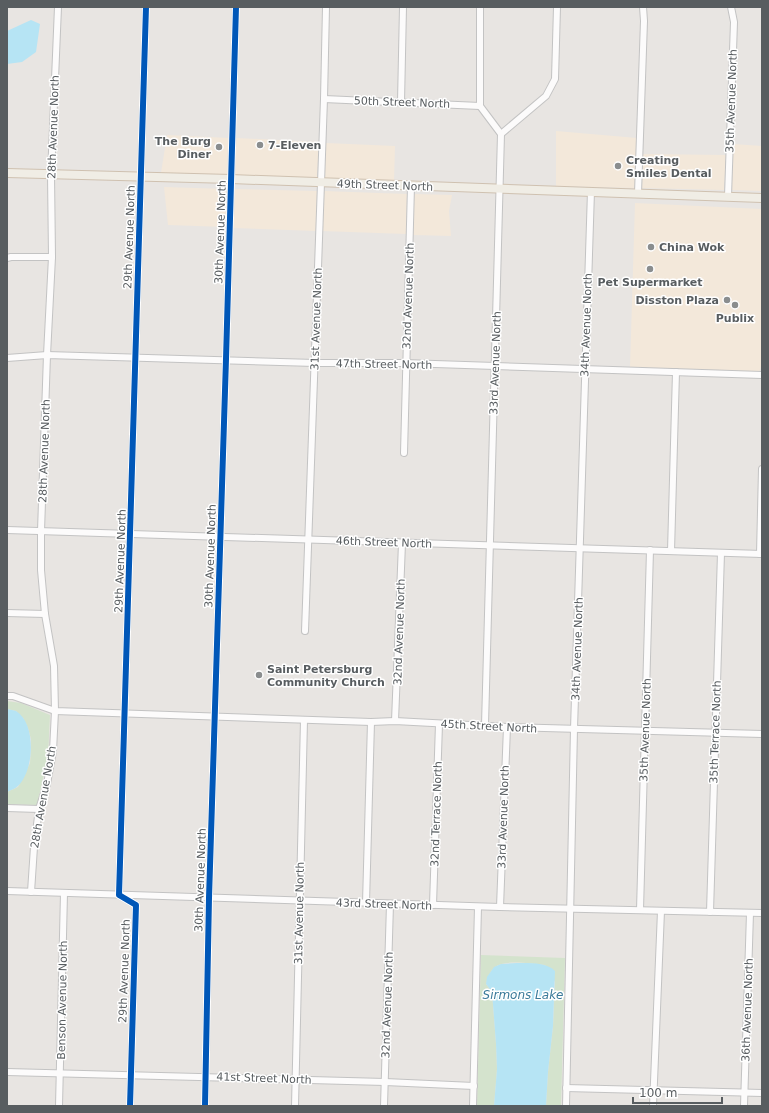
<svg xmlns="http://www.w3.org/2000/svg" width="769" height="1113" font-family="'DejaVu Sans',sans-serif">
  <style>
    .commercial { fill: #f3e8da }
    .green { fill: #d4e3cd }
    .water { fill: #b6e4f4 }
    .lines { fill: none; stroke-linecap: round; stroke-linejoin: round }
    .minor-casing { stroke: #c3c3c3; stroke-width: 8 }
    .major-casing { stroke: #cfc1b0; stroke-width: 10 }
    .minor { stroke: #fcfbfb; stroke-width: 6 }
    .major { stroke: #f0ede5; stroke-width: 8 }
    .cycleway-casing { stroke: #fff; stroke-width: 8 }
    .cycleway { stroke: #0057b8; stroke-width: 6 }
    .poi-dot { fill: #8a8d8e; stroke: #fff; stroke-width: 1.5 }
    .labels { text-anchor: middle; stroke-width: 3; stroke-linejoin: round; paint-order: stroke }
    .street-label { font-size: 11px; fill: #585d60; stroke: #fff }
    .poi-label { font-size: 11px; font-weight: bold; fill: #585d60; stroke: #fff; text-anchor: start }
    .water-label { font-size: 12px; font-style: italic; fill: #3a7a9a; stroke: #fff }
  </style>
  <rect width="100%" height="100%" fill="#e8e5e2"/>
  <g class="commercial">
    <polygon points="556,131 637,138 635,188 556,186"/>
    <polygon points="167,135 229,138 228,175 161,173"/>
    <polygon points="236,138 319,142 317,179 235,176"/>
    <polygon points="326,143 395,146 394,181 324,179"/>
    <polygon points="733,144 762,146 762,191 731,190"/>
    <polygon points="643,154 726,155 724,190 642,188"/>
    <polygon points="164,187 227,189 226,227 168,225"/>
    <polygon points="234,189 317,191 316,231 233,228"/>
    <polygon points="324,191 407,194 406,234 322,231"/>
    <polygon points="414,194 452,195 449,211 451,236 413,235"/>
    <polygon points="635,203 762,209 762,364 759,372 630,368"/>
  </g>
  <g class="green">
    <polygon points="7,701 21,703 50,715 48,757 37,805 7,804 7,792 18,787 30,763 31,749 31,739 28,728 23,718 16,711 7,709"/>
    <path d="M 481,955 L 565,958 L 561,1106 L 546,1106 L 548,1072 L 553,1026 L 555,982 L 545,965 C 533,964 505,959 495,967 C 490,971 488,978 486,984 L 492,992 L 496,1044 L 497,1069 L 494,1106 L 477,1106 Z"/>
  </g>
  <g class="water">
    <polygon points="31,20 40,24 36,52 22,62 7,64 7,31"/>
    <path d="M 7,709 C 10,710 14,710 16,711 C 37,724 34,771 18,786 C 15,789 10,790 7,792 Z"/>
    <path d="M 517,963 C 528,963 547,962 555,971 L 553,1026 L 548,1072 L 546,1106 L 494,1106 L 497,1069 L 496,1044 L 492,992 L 486,984 L 487,977 L 494,967 L 501,964 Z"/>
  </g>
  <g class="lines">
    <defs>
      <g id="minor">
        <polyline points="480,7 480,106 501,134 485,725"/>
        <polyline points="324,99 480,106"/>
        <polyline points="401,102 403,7"/>
        <polyline points="501,134 546,96 555,79 557,7"/>
        <polyline points="638,193 644,21 643,7"/>
        <polyline points="728,196 734,22 731,7"/>
        <polyline points="7,258 11,257 52,257"/>
        <polyline points="7,358 47,355 315,363 405,363 762,375"/>
        <polyline points="404,453 411,186"/>
        <polyline points="7,530 762,554"/>
        <polyline points="671,551 676,372"/>
        <polyline points="760,554 762,469"/>
        <polyline points="7,613 45,614"/>
        <polyline points="305,631 324,99 326,7"/>
        <polyline points="7,696 13,696 55,711 371,722 395,721 507,727 762,734"/>
        <polyline points="395,721 402,543"/>
        <polyline points="7,808 39,809"/>
        <polyline points="7,891 500,907 762,913"/>
        <polyline points="31,892 34,847 39,809 47,784 53,751 55,711 54,666 45,614 41,570 41,531 47,355 52,257 51,175 58,7"/>
        <polyline points="366,903 371,722"/>
        <polyline points="433,905 439,724"/>
        <polyline points="500,907 507,727"/>
        <polyline points="640,910 650,550"/>
        <polyline points="710,912 721,553"/>
        <polyline points="7,1072 385,1082 474,1086"/>
        <polyline points="566,1088 762,1093"/>
        <polyline points="59,1106 64,893"/>
        <polyline points="130,1106 136,905 119,895 146,7"/>
        <polyline points="205,1106 209,898 226,359 236,7"/>
        <polyline points="295,1106 304,720"/>
        <polyline points="384,1106 390,904"/>
        <polyline points="473,1106 478,907"/>
        <polyline points="566,1106 574,729 591,191"/>
        <polyline points="653,1106 661,911"/>
        <polyline points="744,1106 750,913"/>
      </g>
      <polyline id="major" points="7,173 231,179 762,198"/>
    </defs>
    <use href="#minor" class="minor-casing"/>
    <use href="#major" class="major-casing"/>
    <use href="#minor" class="minor"/>
    <use href="#major" class="major"/>
    <defs>
      <g id="cycleway">
        <polyline points="130,1106 136,905 119,895 146,7"/>
        <polyline points="205,1106 209,898 226,359 236,7"/>
      </g>
    </defs>
    <use href="#cycleway" class="cycleway-casing"/>
    <use href="#cycleway" class="cycleway"/>
  </g>
  <g class="poi-dot">
    <circle cx="260" cy="145" r="4"/>
    <circle cx="219" cy="147" r="4"/>
    <circle cx="618" cy="166" r="4"/>
    <circle cx="651" cy="247" r="4"/>
    <circle cx="650" cy="269" r="4"/>
    <circle cx="727" cy="300" r="4"/>
    <circle cx="735" cy="305" r="4"/>
    <circle cx="259" cy="675" r="4"/>
  </g>
  <g class="labels">
    <g class="street-label">
      <text transform="translate(731 101) rotate(-88)" y="4">35th Avenue North</text>
      <text transform="translate(402 102) rotate(2)" y="4">50th Street North</text>
      <text transform="translate(53 127) rotate(-88)" y="4">28th Avenue North</text>
      <text transform="translate(385 185) rotate(2)" y="4">49th Street North</text>
      <text transform="translate(220 232) rotate(-88)" y="4">30th Avenue North</text>
      <text transform="translate(129 237) rotate(-88)" y="4">29th Avenue North</text>
      <text transform="translate(408 296) rotate(-88)" y="4">32nd Avenue North</text>
      <text transform="translate(316 319) rotate(-88)" y="4">31st Avenue North</text>
      <text transform="translate(586 325) rotate(-88)" y="4">34th Avenue North</text>
      <text transform="translate(495 363) rotate(-88)" y="4">33rd Avenue North</text>
      <text transform="translate(384 364) rotate(1)" y="4">47th Street North</text>
      <text transform="translate(44 451) rotate(-88)" y="4">28th Avenue North</text>
      <text transform="translate(384 542) rotate(2)" y="4">46th Street North</text>
      <text transform="translate(210 556) rotate(-88)" y="4">30th Avenue North</text>
      <text transform="translate(120 561) rotate(-88)" y="4">29th Avenue North</text>
      <text transform="translate(399 632) rotate(-88)" y="4">32nd Avenue North</text>
      <text transform="translate(577 649) rotate(-88)" y="4">34th Avenue North</text>
      <text transform="translate(489 726) rotate(3)" y="4">45th Street North</text>
      <text transform="translate(645 730) rotate(-88)" y="4">35th Avenue North</text>
      <text transform="translate(715 732) rotate(-88)" y="4">35th Terrace North</text>
      <text transform="translate(43 797) rotate(-80)" y="4">28th Avenue North</text>
      <text transform="translate(436 814) rotate(-88)" y="4">32nd Terrace North</text>
      <text transform="translate(503 817) rotate(-88)" y="4">33rd Avenue North</text>
      <text transform="translate(200 880) rotate(-88)" y="4">30th Avenue North</text>
      <text transform="translate(384 904) rotate(2)" y="4">43rd Street North</text>
      <text transform="translate(299 913) rotate(-89)" y="4">31st Avenue North</text>
      <text transform="translate(124 971) rotate(-88)" y="4">29th Avenue North</text>
      <text transform="translate(62 1000) rotate(-89)" y="4">Benson Avenue North</text>
      <text transform="translate(387 1005) rotate(-88)" y="4">32nd Avenue North</text>
      <text transform="translate(747 1010) rotate(-88)" y="4">36th Avenue North</text>
      <text transform="translate(264 1078) rotate(2)" y="4">41st Street North</text>
    </g>
    <g class="poi-label">
      <text x="211" y="145" text-anchor="end">The Burg<tspan x="211" dy="13">Diner</tspan></text>
      <text x="268" y="149">7-Eleven</text>
      <text x="626" y="164">Creating<tspan x="626" dy="13">Smiles Dental</tspan></text>
      <text x="659" y="251">China Wok</text>
      <text x="650" y="286" text-anchor="middle">Pet Supermarket</text>
      <text x="719" y="304" text-anchor="end">Disston Plaza</text>
      <text x="735" y="322" text-anchor="middle">Publix</text>
      <text x="267" y="673">Saint Petersburg<tspan x="267" dy="13">Community Church</tspan></text>
    </g>
    <g class="water-label">
      <text x="523" y="999">Sirmons Lake</text>
    </g>
  </g>
  <rect width="769" height="1113" fill="none" stroke="#585d60" stroke-width="16"/>
  <path d="M633 1097v6h89v-6" fill="none" stroke="#585d60" stroke-width="2"/>
  <text x="639" y="1097" font-size="12" fill="#585d60" stroke="#ffffff" stroke-width="3" paint-order="stroke">100 m</text>
</svg>
